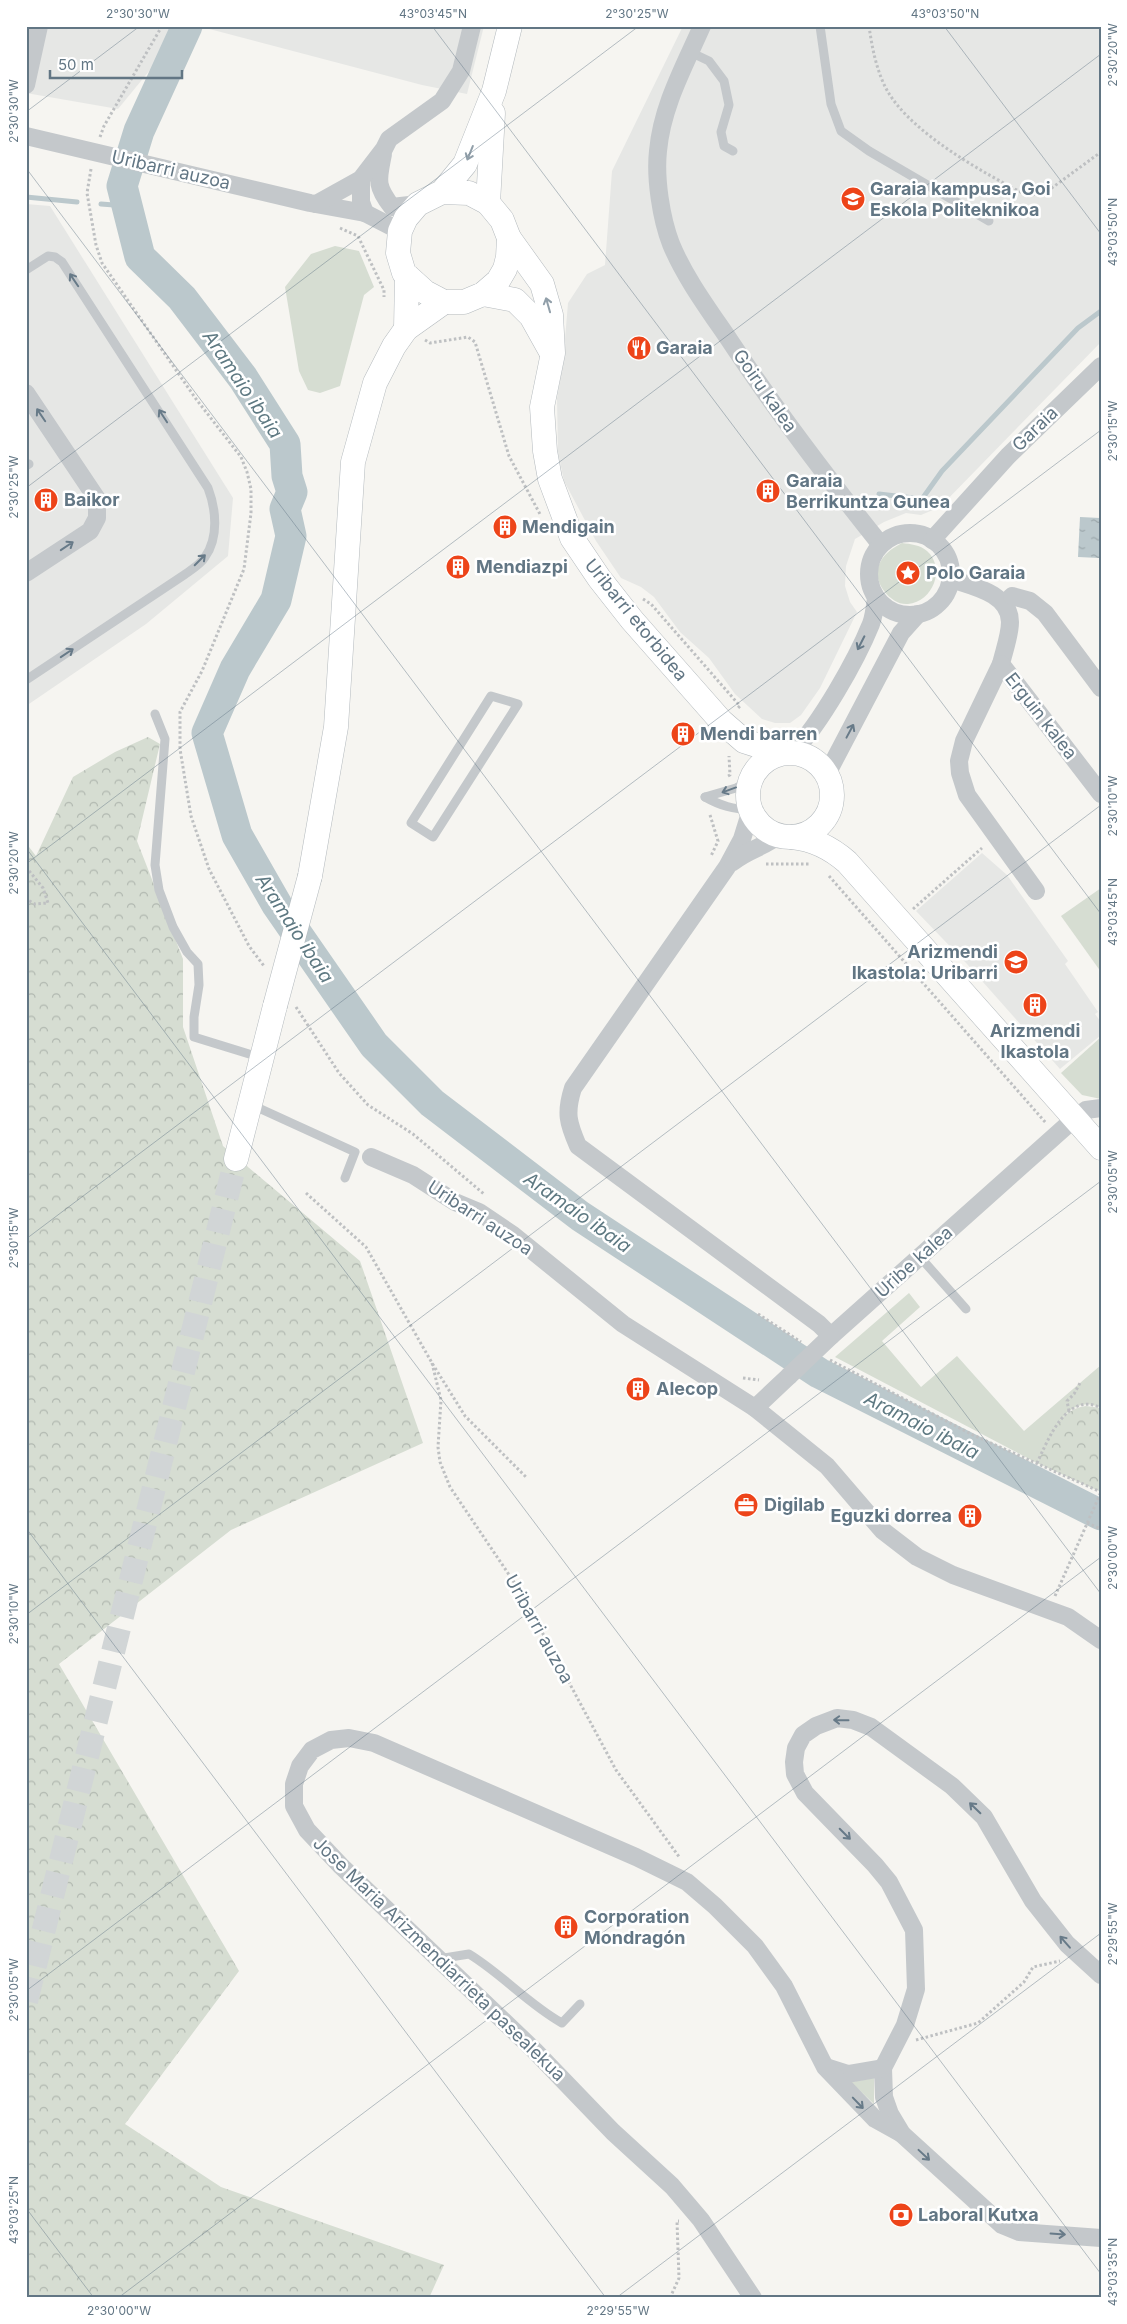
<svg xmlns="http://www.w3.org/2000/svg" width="1127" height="2324" font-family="Inter,sans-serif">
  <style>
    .built { fill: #e6e7e5 }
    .forest { fill: url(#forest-crowns) }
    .garden { fill: #d6ddd2 }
    .water { fill: url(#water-ripples) }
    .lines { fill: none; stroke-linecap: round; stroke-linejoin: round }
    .stream { stroke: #bbc8cc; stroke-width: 5 }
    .river { stroke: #bbc8cc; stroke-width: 31 }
    .secondary-tunnel { stroke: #d1d5d6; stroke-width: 24; stroke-dasharray: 24 12; stroke-linecap: butt }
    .secondary-casing { stroke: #b4babe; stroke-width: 25 }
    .path { stroke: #bec0c2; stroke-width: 3; stroke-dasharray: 2.5 2.5; stroke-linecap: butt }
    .lane { stroke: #c4c8cb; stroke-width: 9 }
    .street { stroke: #c4c8cb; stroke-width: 18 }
    .secondary { stroke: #fff; stroke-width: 24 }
    .secondary-bridge-casing { stroke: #b4babe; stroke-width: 25; stroke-linecap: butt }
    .street-bridge { stroke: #c4c8cb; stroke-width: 18 }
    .secondary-bridge { stroke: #fff; stroke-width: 24 }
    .oneway { stroke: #919fa9 }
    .oneway2 { stroke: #677a88 }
    .ticks { fill: none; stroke: #627684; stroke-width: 1; stroke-opacity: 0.45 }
    .labels { text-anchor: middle; stroke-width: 5; stroke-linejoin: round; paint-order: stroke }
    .street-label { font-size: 18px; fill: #627684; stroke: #fff }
    .poi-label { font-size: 18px; font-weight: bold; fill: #627684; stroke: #fff; text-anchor: start }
    .water-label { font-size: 19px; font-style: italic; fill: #5e7982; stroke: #fff }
    .neatline { fill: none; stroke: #627684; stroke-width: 2 }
    .ticks-label { font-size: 12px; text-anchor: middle; fill: #627684 }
  </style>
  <defs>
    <pattern id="forest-crowns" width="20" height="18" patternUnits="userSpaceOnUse" patternTransform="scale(1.25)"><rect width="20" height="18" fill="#d6ddd2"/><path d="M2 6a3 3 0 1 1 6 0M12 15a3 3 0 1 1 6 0" fill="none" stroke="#b1b8b0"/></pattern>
    <pattern id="water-ripples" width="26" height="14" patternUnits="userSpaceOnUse" patternTransform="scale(1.25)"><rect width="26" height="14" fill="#bbc8cc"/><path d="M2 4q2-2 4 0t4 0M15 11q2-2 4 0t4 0" fill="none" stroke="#9ba7ab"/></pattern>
  </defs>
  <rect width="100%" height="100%" fill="#f6f5f1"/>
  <g class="built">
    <polygon points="26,26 186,26 118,109 26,93"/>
    <polygon points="198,26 484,26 467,94 422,85"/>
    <polygon points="683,26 1101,26 1101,342 940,507 921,515 906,513 884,522 855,539 846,566 845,586 850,602 857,612 820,688 801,715 790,723 775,723 762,719 735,694 709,658 680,632 654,597 641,587 621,578 596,541 564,481 558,452 557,398 563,363 568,303 587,274 605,265 612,171"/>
    <polygon points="26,204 50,206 233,498 228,556 146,624 26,706"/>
    <polygon points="982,853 1007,875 1068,961 1065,964 1098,1012 1095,1014 1101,1022 1101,1035 1060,1069 967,964 916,911"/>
  </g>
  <g class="forest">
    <polygon points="148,737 160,744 137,841 183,959 183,1027 223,1146 360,1261 423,1443 231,1530 59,1664 239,1971 125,2124 221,2187 444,2265 429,2298 26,2298 26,843 36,856 73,777 115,752"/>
    <path d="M 1086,1406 L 1101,1408 L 1101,1492 L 1037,1463 C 1048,1439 1057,1410 1086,1406 Z"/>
  </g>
  <g class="garden">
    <polygon points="335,246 359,251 374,287 364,295 340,386 320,393 308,390 299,371 285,287 311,254"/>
    <path d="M 902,543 C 911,544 920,545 927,551 C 946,568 933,602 908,604 C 892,606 873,583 878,567 C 883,554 891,549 902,543 Z"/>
    <polygon points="1101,888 1101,972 1061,916"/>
    <polygon points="1101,1037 1101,1099 1082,1095 1061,1073"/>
    <path d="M 909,1293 L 920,1307 L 882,1341 L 921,1387 L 957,1356 L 1024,1431 L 1101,1365 L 1101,1408 C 1067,1390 1048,1440 1037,1463 L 835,1357 Z"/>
    <polygon points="874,2078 874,2104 851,2082"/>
  </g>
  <polygon class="water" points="1080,517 1100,518 1099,558 1078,557"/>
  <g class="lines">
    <g class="stream">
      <polyline points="26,197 77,202"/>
      <polyline points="101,204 127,206"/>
      <polyline points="879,494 922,499 942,471 1078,328 1101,311"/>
    </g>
    <polyline class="river" points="187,26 139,131 122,186 140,257 182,298 243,378 285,444 287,476 292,492 285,509 291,536 276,600 235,669 207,733 237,835 277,905 374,1045 432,1103 580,1216 819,1373 1101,1515"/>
    <polyline class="secondary-tunnel" points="26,2001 236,1159"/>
    <defs>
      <g id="secondary">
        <polyline points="442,192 469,193 488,203 502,220 509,238 508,257 505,269 498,281 483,294 464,302 444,302 425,292 404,273 398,253 400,231 406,218 418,204 442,192 465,164 494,91 510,26"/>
        <polyline points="488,203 493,113"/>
        <polyline points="509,238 542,284 551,315 553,353 542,407 545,451 550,479 572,538 599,578 632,620 721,721 744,741 781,753"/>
        <polyline points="483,294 515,300 531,316 550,350"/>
        <polyline points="406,329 407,276"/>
        <circle cx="790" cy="795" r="42"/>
        <path d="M 792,837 C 813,839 831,848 847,862 L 1101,1148"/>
        <polyline points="310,876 336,727 353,462 375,383 394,346 406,329 444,302"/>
        <polyline points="236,1159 275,1006"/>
      </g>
    </defs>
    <use href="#secondary" class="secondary-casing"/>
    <g class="path">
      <path d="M 869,26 C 872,48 877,73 888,92 C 914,135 984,173 1028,196 L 1049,190 L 1101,152"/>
      <polyline points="100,137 104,126 162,26"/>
      <polyline points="91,169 87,193 96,245 102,263 196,399 241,457 247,472 251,489 251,513 244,569 202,671 180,712 180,749 191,816 209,869 249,946 264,966"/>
      <polyline points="340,228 358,236 384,290 384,297"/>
      <polyline points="425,340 430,343 468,337 475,342 509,456 541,516"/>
      <polyline points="643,599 651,604 740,706 737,709"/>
      <polyline points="728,776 730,775 729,756"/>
      <polyline points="710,815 718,841 711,856"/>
      <polyline points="766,864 810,864"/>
      <polyline points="26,867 43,888 48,903 35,904 26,899"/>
      <polyline points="829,876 1046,1123"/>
      <polyline points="913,909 982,848"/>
      <polyline points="296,1007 339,1073 368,1105 413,1134 484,1194"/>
      <polyline points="306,1193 366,1247 432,1363 465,1416 527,1478"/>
      <polyline points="758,1314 801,1342"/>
      <polyline points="830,1360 973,1435 1101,1492"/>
      <polyline points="432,1363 441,1400 438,1447 440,1462 450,1487 520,1591 616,1770 680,1858"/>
      <polyline points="743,1378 759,1380"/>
      <polyline points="1069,1411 1067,1401 1074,1394 1080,1383"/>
      <path d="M 1037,1463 C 1048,1440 1067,1390 1101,1408"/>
      <polyline points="1087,1523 1101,1529"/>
      <polyline points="1055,1596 1101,1492"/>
      <polyline points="916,2040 978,2023 1024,1982 1033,1967 1060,1961"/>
      <polyline points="670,2298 679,2278 677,2221 679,2221"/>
    </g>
    <g class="lane">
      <polyline points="820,26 831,104 841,131 869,151 989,221"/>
      <polyline points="690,52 709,61 724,81 729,105 721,132 724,146 733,151"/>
      <path d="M 26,270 L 48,256 L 55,257 L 62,262 L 208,488 C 216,509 219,537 205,557 C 201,564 191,570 184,575 L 26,680"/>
      <polyline points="26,466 29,464"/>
      <polygon points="491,696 518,704 433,837 411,823"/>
      <polyline points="155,714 165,739 155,865 159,890 173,927 187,952 198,964 199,985 194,1017 194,1037 262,1058"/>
      <polyline points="705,797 736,788 751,779"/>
      <path d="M 705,797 C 721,806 733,809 751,810"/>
      <polyline points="250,1104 355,1152 345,1178"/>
      <polyline points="920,1257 966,1309"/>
      <path d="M 438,1959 L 469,1954 C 502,1974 528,2004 562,2023 L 580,2004"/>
    </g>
    <g class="street">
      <path d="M 702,26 C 684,67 662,106 658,151 C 655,178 661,218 671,244 C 685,278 709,310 730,341 C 777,412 828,479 881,545"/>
      <polyline points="26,85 39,26"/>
      <polyline points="26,136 310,203 365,213 400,231"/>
      <path d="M 383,154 C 378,180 375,185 392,207 L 418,204"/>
      <polyline points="361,179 361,202 365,213"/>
      <polyline points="316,204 361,179 384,149 389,139 442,101 461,71 472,26"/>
      <polyline points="26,393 97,499 97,518 90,531 26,573"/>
      <circle cx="910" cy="574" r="41"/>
      <polyline points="932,540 1008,456 1101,366"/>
      <path d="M 951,579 C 971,586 1010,593 1010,622 C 1010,635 1004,651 1001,664 L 1101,794"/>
      <polyline points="1012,596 1030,601 1045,613 1101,688"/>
      <polyline points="1001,664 964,741 959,761 960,773 967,795 1036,891"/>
      <path d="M 793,752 C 820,724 856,661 871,624 C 874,616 875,606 876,598"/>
      <polyline points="827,774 901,633 918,614"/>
      <path d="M 751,810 L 742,839 L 727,867 L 573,1088 C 565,1113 568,1123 578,1146 L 819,1324 L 831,1336 L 1074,1119 L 1086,1110 L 1101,1108"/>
      <path d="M 733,862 C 747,850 765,847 779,835"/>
      <polyline points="371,1157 413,1175 455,1202 479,1212 513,1235 623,1324 755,1408 827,1466 882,1530 917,1557 953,1575 1068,1617 1101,1640"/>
      <polyline points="755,1408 789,1376"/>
      <polyline points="1101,1975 1067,1944 1033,1901 984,1817 952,1786 871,1727 853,1720 837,1718 816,1726 803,1735 796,1748 794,1762 795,1774 805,1793 875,1865 889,1882 914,1930 916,1989 905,2025 883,2068 884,2097 890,2114 902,2134 1002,2225 1019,2232 1101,2238"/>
      <polyline points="826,2067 848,2074 883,2068"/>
      <polyline points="753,2298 701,2220 672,2186 613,2132 535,2051 341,1866 307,1830 294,1806 294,1784 300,1766 312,1750 331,1740 349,1738 374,1743 636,1857 687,1882 715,1906 755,1946 784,1986 825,2067 875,2119 902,2134"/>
    </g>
    <use href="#secondary" class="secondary"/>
    <defs>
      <polyline id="secondary-bridge" points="275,1006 310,876"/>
    </defs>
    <use href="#secondary-bridge" class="secondary-bridge-casing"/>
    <polyline class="street-bridge" points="789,1376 831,1336"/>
    <use href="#secondary-bridge" class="secondary-bridge"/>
  </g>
  <defs><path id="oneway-shaft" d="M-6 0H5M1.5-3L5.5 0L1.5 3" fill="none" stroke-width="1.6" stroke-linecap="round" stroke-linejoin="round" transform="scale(1.25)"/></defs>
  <g class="oneway">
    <use href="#oneway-shaft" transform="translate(470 153) rotate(112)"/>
    <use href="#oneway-shaft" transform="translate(548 305) rotate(-106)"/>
  </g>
  <g class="oneway2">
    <use href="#oneway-shaft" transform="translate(74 280) rotate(-124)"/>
    <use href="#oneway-shaft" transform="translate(41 415) rotate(-124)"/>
    <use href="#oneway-shaft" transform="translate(163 416) rotate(-123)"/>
    <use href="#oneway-shaft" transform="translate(67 546) rotate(-34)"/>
    <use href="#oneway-shaft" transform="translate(200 560) rotate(-45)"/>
    <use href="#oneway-shaft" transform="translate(861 643) rotate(117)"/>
    <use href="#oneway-shaft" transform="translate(67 653) rotate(-34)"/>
    <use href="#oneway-shaft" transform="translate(850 731) rotate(-62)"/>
    <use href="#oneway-shaft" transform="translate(729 790) rotate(160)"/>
    <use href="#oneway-shaft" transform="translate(841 1720) rotate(-179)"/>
    <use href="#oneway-shaft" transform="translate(975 1808) rotate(-136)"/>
    <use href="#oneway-shaft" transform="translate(845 1834) rotate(45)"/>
    <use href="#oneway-shaft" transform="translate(1065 1942) rotate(-131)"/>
    <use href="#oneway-shaft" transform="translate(858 2103) rotate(46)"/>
    <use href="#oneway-shaft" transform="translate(924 2155) rotate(43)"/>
    <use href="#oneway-shaft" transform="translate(1058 2234) rotate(4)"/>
  </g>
  <path class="ticks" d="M 432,26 L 1101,914M 944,26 L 1101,234M 26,112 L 140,26M 26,168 L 1101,1594M 26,488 L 639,26M 26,848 L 1101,2274M 26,864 L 1101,54M 26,1239 L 1101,430M 26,1528 L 606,2298M 26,1615 L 1101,805M 26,1991 L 1101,1181M 26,2208 L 94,2298M 118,2298 L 1101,1557M 616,2298 L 1101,1933"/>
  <defs>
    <symbol id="university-disc" viewBox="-11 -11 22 22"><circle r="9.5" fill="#ed4419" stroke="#fff"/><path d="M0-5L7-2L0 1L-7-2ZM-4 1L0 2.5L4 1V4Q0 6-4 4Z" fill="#fff"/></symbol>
    <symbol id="restaurant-disc" viewBox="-11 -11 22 22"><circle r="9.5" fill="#ed4419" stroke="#fff"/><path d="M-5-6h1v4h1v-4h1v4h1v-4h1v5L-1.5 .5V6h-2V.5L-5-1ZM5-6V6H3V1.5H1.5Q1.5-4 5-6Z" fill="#fff"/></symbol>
    <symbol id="building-disc" viewBox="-11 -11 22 22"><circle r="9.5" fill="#ed4419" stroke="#fff"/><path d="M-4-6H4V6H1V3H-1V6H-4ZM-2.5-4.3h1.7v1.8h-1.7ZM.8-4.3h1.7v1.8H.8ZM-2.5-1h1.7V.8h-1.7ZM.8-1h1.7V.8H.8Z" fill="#fff"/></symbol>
    <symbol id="sight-disc" viewBox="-11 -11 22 22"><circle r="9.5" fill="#ed4419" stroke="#fff"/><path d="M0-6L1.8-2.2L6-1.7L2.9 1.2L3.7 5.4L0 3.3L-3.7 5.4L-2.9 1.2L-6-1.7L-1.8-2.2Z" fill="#fff"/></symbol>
    <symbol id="school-disc" viewBox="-11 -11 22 22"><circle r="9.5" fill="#ed4419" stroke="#fff"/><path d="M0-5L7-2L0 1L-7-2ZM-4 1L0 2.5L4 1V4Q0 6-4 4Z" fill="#fff"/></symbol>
    <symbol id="office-disc" viewBox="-11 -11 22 22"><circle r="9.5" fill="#ed4419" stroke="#fff"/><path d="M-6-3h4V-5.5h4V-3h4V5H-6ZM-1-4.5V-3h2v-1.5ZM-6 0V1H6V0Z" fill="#fff"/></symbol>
    <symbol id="bank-disc" viewBox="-11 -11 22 22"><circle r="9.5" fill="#ed4419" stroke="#fff"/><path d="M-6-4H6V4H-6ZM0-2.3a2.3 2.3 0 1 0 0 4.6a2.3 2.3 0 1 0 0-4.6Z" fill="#fff"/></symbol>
  </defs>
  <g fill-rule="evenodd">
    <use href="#university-disc" x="839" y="185" width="28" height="28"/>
    <use href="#restaurant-disc" x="625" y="334" width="28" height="28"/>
    <use href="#building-disc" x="754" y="477" width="28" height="28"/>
    <use href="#building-disc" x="32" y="486" width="28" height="28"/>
    <use href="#building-disc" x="491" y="513" width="28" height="28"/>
    <use href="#building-disc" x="444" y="553" width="28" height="28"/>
    <use href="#sight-disc" x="894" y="559" width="28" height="28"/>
    <use href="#building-disc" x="669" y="720" width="28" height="28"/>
    <use href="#school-disc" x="1002" y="948" width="28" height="28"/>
    <use href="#building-disc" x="1021" y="991" width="28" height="28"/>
    <use href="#building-disc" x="624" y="1375" width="28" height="28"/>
    <use href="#office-disc" x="732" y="1491" width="28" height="28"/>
    <use href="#building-disc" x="956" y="1502" width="28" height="28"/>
    <use href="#building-disc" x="552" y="1913" width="28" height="28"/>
    <use href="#bank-disc" x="887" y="2201" width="28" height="28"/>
  </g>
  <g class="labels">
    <g class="street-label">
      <text transform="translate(171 170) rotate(13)" y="6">Uribarri auzoa</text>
      <text transform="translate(765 391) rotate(55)" y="6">Goiru kalea</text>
      <text transform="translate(1035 429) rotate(-44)" y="6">Garaia</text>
      <text transform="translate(636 620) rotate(51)" y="6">Uribarri etorbidea</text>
      <text transform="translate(1041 716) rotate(52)" y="6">Erguin kalea</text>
      <text transform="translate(480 1218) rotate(33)" y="6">Uribarri auzoa</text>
      <text transform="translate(914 1262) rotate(-42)" y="6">Uribe kalea</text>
      <text transform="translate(539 1629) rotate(61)" y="6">Uribarri auzoa</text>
      <text transform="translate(439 1959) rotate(44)" y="6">Jose Maria Arizmendiarrieta pasealekua</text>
    </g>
    <g class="poi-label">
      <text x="870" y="195">Garaia kampusa, Goi<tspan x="870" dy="21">Eskola Politeknikoa</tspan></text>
      <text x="656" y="354">Garaia</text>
      <text x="786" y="487">Garaia<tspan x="786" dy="21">Berrikuntza Gunea</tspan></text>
      <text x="64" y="506">Baikor</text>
      <text x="522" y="533">Mendigain</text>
      <text x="476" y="573">Mendiazpi</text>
      <text x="926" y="579">Polo Garaia</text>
      <text x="700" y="740">Mendi barren</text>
      <text x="998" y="958" text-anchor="end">Arizmendi<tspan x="998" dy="21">Ikastola: Uribarri</tspan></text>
      <text x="1035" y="1037" text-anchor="middle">Arizmendi<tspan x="1035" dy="21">Ikastola</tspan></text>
      <text x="656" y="1395">Alecop</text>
      <text x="764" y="1511">Digilab</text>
      <text x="952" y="1522" text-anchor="end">Eguzki dorrea</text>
      <text x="584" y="1923">Corporation<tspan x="584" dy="21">Mondragón</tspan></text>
      <text x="918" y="2221">Laboral Kutxa</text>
    </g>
    <g class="water-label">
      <text transform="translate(243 384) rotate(56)" y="7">Aramaio ibaia</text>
      <text transform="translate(295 928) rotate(57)" y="7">Aramaio ibaia</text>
      <text transform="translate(578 1212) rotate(35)" y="7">Aramaio ibaia</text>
      <text transform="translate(922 1425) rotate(27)" y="7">Aramaio ibaia</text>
    </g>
  </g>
  <rect width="1127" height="2324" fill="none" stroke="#ffffff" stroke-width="55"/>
  <path d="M50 70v8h132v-8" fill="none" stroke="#627684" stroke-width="2.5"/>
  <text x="58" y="70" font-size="15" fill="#627684" stroke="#ffffff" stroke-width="4" paint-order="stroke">50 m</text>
  <rect x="28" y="28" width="1072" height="2268" class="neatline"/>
  <g class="ticks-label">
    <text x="138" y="18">2°30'30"W</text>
    <text x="433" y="18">43°03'45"N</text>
    <text x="637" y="18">2°30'25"W</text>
    <text x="945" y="18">43°03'50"N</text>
    <text transform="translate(1113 55) rotate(-90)" y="4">2°30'20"W</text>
    <text transform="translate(14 111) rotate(-90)" y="4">2°30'30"W</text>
    <text transform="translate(1113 232) rotate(-90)" y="4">43°03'50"N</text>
    <text transform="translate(1113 431) rotate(-90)" y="4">2°30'15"W</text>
    <text transform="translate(14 487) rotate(-90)" y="4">2°30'25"W</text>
    <text transform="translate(1113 806) rotate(-90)" y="4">2°30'10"W</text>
    <text transform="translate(14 863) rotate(-90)" y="4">2°30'20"W</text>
    <text transform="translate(1113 912) rotate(-90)" y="4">43°03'45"N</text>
    <text transform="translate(1113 1182) rotate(-90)" y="4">2°30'05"W</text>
    <text transform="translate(14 1238) rotate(-90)" y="4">2°30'15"W</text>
    <text transform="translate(1113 1558) rotate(-90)" y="4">2°30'00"W</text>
    <text transform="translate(14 1614) rotate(-90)" y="4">2°30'10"W</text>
    <text transform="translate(1113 1934) rotate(-90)" y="4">2°29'55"W</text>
    <text transform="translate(14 1990) rotate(-90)" y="4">2°30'05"W</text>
    <text transform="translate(14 2210) rotate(-90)" y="4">43°03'25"N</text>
    <text transform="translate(1113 2272) rotate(-90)" y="4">43°03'35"N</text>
    <text x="119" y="2315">2°30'00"W</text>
    <text x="618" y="2315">2°29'55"W</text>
  </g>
</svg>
